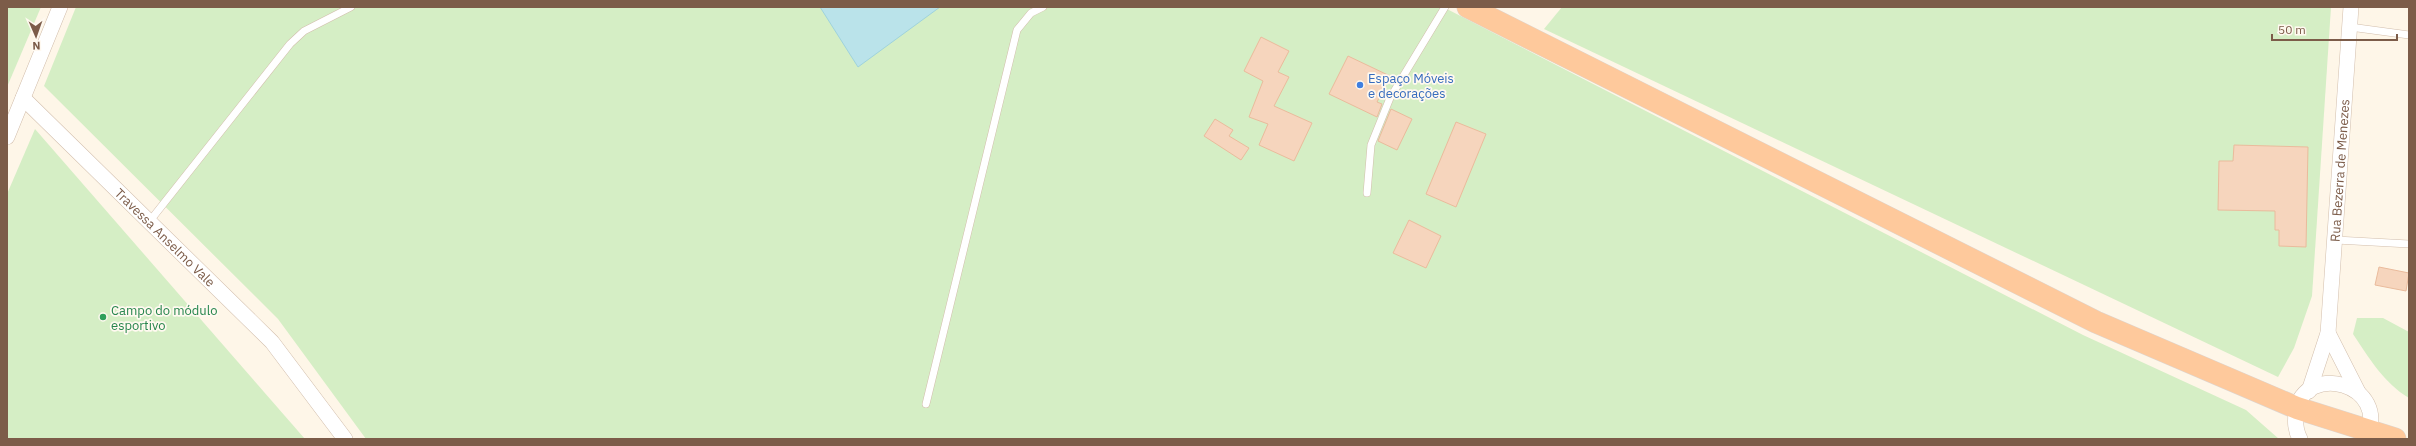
<svg xmlns="http://www.w3.org/2000/svg" width="2416" height="446" font-family="'IBM Plex Sans',sans-serif">
  <style>
    .green { fill: #d5eec5 }
    .water { fill: #bae3ea; stroke: #9fd3dd }
    .building { fill: #f6d5bd; stroke: #eabb9c }
    .lines { fill: none; stroke-linecap: round; stroke-linejoin: round }
    .service-casing { stroke: #d2beac; stroke-width: 8 }
    .minor-casing { stroke: #d2beac; stroke-width: 16 }
    .trunk-casing { stroke: #ddd5d0; stroke-width: 23 }
    .service { stroke: #fff; stroke-width: 7 }
    .minor { stroke: #fff; stroke-width: 15 }
    .trunk { stroke: #fec99c; stroke-width: 22 }
    .shop-dot { fill: #3f7fe0; stroke: #fff9f0; stroke-width: 1.5 }
    .leisure-dot { fill: #2e9e5b; stroke: #fff9f0; stroke-width: 1.5 }
    .labels { text-anchor: middle; stroke-width: 3.5; stroke-linejoin: round; paint-order: stroke }
    .shop-label { font-size: 13px; fill: #366cbe; stroke: #fff9f0; text-anchor: start }
    .street-label { font-size: 13px; fill: #7c5c49; stroke: #fff9f0 }
    .leisure-label { font-size: 13px; fill: #27864d; stroke: #fff9f0; text-anchor: start }
  </style>
  <rect width="100%" height="100%" fill="#fef6e8"/>
  <g class="green">
    <polygon points="7,7 41,7 7,87"/>
    <polygon points="76,7 1443,7 2083,335 2246,410 2279,439 366,439 278,319 44,86"/>
    <polygon points="1562,7 2331,7 2312,296 2294,348 2278,377 1544,29"/>
    <polygon points="35,129 305,439 7,439 7,194"/>
    <path d="M 2357,318 L 2383,318 L 2409,332 L 2409,398 C 2384,383 2369,358 2353,334 Z"/>
  </g>
  <polygon class="water" points="820,7 940,7 858,67"/>
  <g class="building">
    <polygon points="1261,37 1289,51 1278,72 1289,77 1274,106 1312,123 1294,161 1259,145 1268,124 1249,117 1263,81 1244,71"/>
    <polygon points="1348,56 1390,76 1377,102 1382,104 1377,117 1329,94"/>
    <polygon points="1391,109 1412,119 1397,150 1378,141"/>
    <polygon points="1215,119 1233,130 1229,136 1249,148 1241,160 1204,136"/>
    <polygon points="1456,122 1486,134 1456,207 1426,194"/>
    <polygon points="2234,145 2308,147 2306,247 2279,246 2279,230 2275,230 2275,211 2218,210 2219,161 2233,161"/>
    <polygon points="1409,220 1441,236 1426,268 1393,253"/>
    <polygon points="2379,267 2409,273 2406,291 2375,285"/>
  </g>
  <g class="lines">
    <defs>
      <g id="service">
        <polyline points="2350,27 2409,35"/>
        <polyline points="1367,193 1371,145 1390,98 1445,7"/>
        <polyline points="149,222 290,44 304,31 351,7"/>
        <polyline points="2336,240 2409,244"/>
        <polyline points="926,404 1017,30 1031,13 1043,7"/>
      </g>
      <g id="minor">
        <path id="s1" d="M 23,98 L 272,342 L 345,439"/>
        <polyline points="7,137 60,7"/>
        <polyline points="2328,333 2358,392"/>
        <path id="s2" d="M 2309,391 L 2328,333 L 2351,7"/>
        <path d="M 2300,439 C 2295,430 2295,422 2296,412 C 2304,361 2392,383 2366,439"/>
      </g>
      <polyline id="trunk" points="1468,7 2096,322 2297,408 2395,439"/>
    </defs>
    <use href="#service" class="service-casing"/>
    <use href="#minor" class="minor-casing"/>
    <use href="#trunk" class="trunk-casing"/>
    <use href="#service" class="service"/>
    <use href="#minor" class="minor"/>
    <use href="#trunk" class="trunk"/>
  </g>
  <circle class="shop-dot" cx="1360" cy="85" r="4"/>
  <circle class="leisure-dot" cx="103" cy="317" r="4"/>
  <g class="labels">
    <g class="shop-label">
      <text x="1368" y="83">Espaço Móveis<tspan x="1368" dy="15">e decorações</tspan></text>
    </g>
    <g class="street-label">
      <text dy="5" stroke="none"><textPath href="#s2" startOffset="224">Rua Bezerra de Menezes</textPath></text>
      <text dy="5" stroke="none"><textPath href="#s1" startOffset="199">Travessa Anselmo Vale</textPath></text>
    </g>
    <g class="leisure-label">
      <text x="111" y="315">Campo do módulo<tspan x="111" dy="15">esportivo</tspan></text>
    </g>
  </g>
  <rect width="2416" height="446" fill="none" stroke="#7c5c49" stroke-width="16"/>
  <g transform="translate(36 36) rotate(178)" stroke="#fff9f0" stroke-width="3" paint-order="stroke">
  <path d="M0-3L7 15L0 10L-7 15Z" fill="#7c5c49"/>
  <text y="-6" font-size="11" font-weight="bold" text-anchor="middle" fill="#7c5c49">N</text>
  </g>
  <path d="M2272 34v6h125v-6" fill="none" stroke="#7c5c49" stroke-width="2"/>
  <text x="2278" y="34" font-size="12" fill="#7c5c49" stroke="#fff9f0" stroke-width="3" paint-order="stroke">50 m</text>
</svg>
